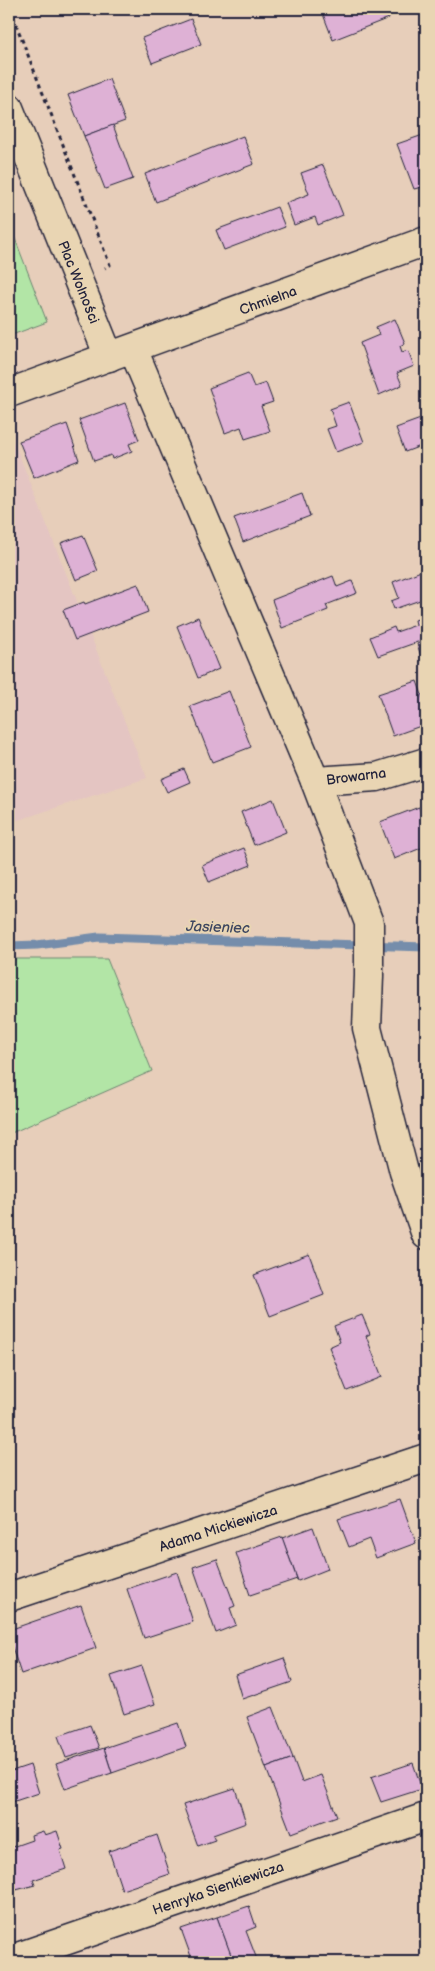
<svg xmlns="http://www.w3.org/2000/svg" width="435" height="1971" font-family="'Balsamiq Sans',sans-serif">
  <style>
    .built { fill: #e4c5c2 }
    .green { fill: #b2e5a6; stroke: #6a8470 }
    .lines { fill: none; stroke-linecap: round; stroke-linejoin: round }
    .stream { stroke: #748dab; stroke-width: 9 }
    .building { fill: #deb1d5; stroke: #22223b }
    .minor-casing { stroke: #22223b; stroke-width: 31 }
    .path { stroke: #22223b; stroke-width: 3; stroke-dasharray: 4 4; stroke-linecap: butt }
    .minor { stroke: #e9d5b3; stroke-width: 28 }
    .labels { text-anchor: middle; stroke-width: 4; stroke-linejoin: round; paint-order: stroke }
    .street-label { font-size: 14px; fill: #22223b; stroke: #e9d5b3 }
    .water-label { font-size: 15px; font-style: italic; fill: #3d4660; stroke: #e9d5b3 }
  </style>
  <rect width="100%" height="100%" fill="#e7ceba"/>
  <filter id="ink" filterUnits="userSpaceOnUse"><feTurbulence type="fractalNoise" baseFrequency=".02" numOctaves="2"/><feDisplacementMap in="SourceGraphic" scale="10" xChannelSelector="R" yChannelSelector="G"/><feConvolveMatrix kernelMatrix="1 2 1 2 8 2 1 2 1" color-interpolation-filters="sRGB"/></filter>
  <g filter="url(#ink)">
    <polygon class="built" points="14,442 147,778 9,823 9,444"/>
    <g class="green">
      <polygon points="9,223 47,322 9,336"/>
      <polygon points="9,959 107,959 152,1071 9,1134"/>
    </g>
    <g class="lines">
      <polyline class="stream" points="9,946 37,945 99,937 426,947"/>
    </g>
    <g class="building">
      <polygon points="321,9 385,9 389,18 333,40"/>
      <polygon points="191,19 201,44 152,63 142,38"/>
      <polygon points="109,79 125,121 84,136 68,95"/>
      <polygon points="113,125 133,179 105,189 84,136"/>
      <polygon points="426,134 426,186 414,189 397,144"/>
      <polygon points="243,136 254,164 156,202 145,174"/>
      <polygon points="323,165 343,215 318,225 315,217 294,225 286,203 309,194 301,173"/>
      <polygon points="277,207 285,227 224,250 216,230"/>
      <polygon points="395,319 405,343 400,346 402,352 408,350 414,366 397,373 402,385 379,395 360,343 379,335 376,327"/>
      <polygon points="248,373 254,387 266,383 273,402 261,406 270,431 245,439 241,427 225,433 209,388"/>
      <polygon points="349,402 364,442 336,452 327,429 336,426 330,409"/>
      <polygon points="125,403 139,440 129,444 132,451 112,459 111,455 94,461 79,420"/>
      <polygon points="426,417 426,444 405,452 396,428"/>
      <polygon points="67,424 79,460 34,478 19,441"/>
      <polygon points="302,493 310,516 243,542 234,518"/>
      <polygon points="83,535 98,571 76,580 61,543"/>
      <polygon points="426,569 426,598 394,609 391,601 399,598 393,582"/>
      <polygon points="333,576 337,587 352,581 357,593 326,605 328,610 282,628 272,600"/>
      <polygon points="138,584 148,612 75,640 63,610 84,602 85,604"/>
      <polygon points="426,616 426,639 378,656 370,637 394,627 396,632 416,625 415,620"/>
      <polygon points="198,617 219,669 198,678 177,626"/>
      <polygon points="426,640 426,668 425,668 417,644"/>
      <polygon points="417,681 426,706 426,724 393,736 378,694"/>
      <polygon points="229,691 251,747 212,762 190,706"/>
      <polygon points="184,769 190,782 167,792 161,779"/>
      <polygon points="273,799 286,832 254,845 241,812"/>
      <polygon points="419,807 426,827 426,846 394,859 380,822"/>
      <polygon points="244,848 251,865 209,882 202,865"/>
      <polygon points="309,1254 324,1295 270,1316 254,1275"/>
      <polygon points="362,1315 370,1334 366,1336 382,1377 347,1391 329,1347 340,1342 334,1326"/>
      <polygon points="400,1499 416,1543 376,1558 369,1539 349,1547 338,1519"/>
      <polygon points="313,1527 328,1569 298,1581 282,1538"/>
      <polygon points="282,1537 297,1579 250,1595 236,1553"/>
      <polygon points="217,1559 235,1606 230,1608 236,1625 216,1633 193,1567"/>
      <polygon points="177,1572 193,1622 144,1638 127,1589"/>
      <polygon points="81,1605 96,1648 21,1674 9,1638 9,1630"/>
      <polygon points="284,1658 292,1682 242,1699 235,1675"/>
      <polygon points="142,1666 155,1704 124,1714 111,1676"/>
      <polygon points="273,1707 293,1758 266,1768 247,1717"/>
      <polygon points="178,1723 186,1747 112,1773 104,1748"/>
      <polygon points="90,1725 99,1748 66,1758 58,1736"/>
      <polygon points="104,1748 112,1773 65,1789 56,1764"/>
      <polygon points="293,1758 302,1782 321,1775 337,1816 291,1833 266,1768"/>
      <polygon points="413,1763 422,1789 381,1802 371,1777"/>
      <polygon points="30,1765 39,1793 9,1803 9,1772"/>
      <polygon points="235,1788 246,1823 213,1835 215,1840 198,1846 183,1805"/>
      <polygon points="43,1831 45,1835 57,1831 63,1849 60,1850 66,1869 33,1880 35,1885 16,1890 9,1872 9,1848 32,1840 31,1835"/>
      <polygon points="157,1835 170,1874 122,1890 109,1851"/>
      <polygon points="249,1906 256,1927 246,1931 258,1962 233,1962 217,1917"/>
      <polygon points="217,1917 231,1955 212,1962 193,1962 181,1929"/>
    </g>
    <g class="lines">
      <defs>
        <g id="minor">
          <polyline points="9,108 109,357"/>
          <polyline points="133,349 315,781 369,923 369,976 367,1028 404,1172 426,1235"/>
          <polyline points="9,393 426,241"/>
          <polyline points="315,781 377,777 426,762"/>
          <polyline points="9,1597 426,1458"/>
          <polyline points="9,1960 426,1817"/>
        </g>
      </defs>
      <use href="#minor" class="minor-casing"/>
      <polyline class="path" points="10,9 110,265 105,268"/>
      <use href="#minor" class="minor"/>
    </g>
  </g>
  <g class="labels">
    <g class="street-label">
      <text transform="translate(79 282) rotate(68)" y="5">Plac Wolności</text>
      <text transform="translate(268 300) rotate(-20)" y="5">Chmielna</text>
      <text transform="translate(356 776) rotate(-7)" y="5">Browarna</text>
      <text transform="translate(218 1528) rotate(-18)" y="5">Adama Mickiewicza</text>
      <text transform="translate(218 1888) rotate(-19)" y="5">Henryka Sienkiewicza</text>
    </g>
    <g class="water-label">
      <text transform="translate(218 927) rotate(2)" y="5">Jasieniec</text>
    </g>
  </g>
  <rect width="435" height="1971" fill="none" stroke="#e9d5b3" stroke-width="30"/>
  <rect x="15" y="15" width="405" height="1941" fill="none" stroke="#22223b" stroke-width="2" filter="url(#ink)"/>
</svg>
